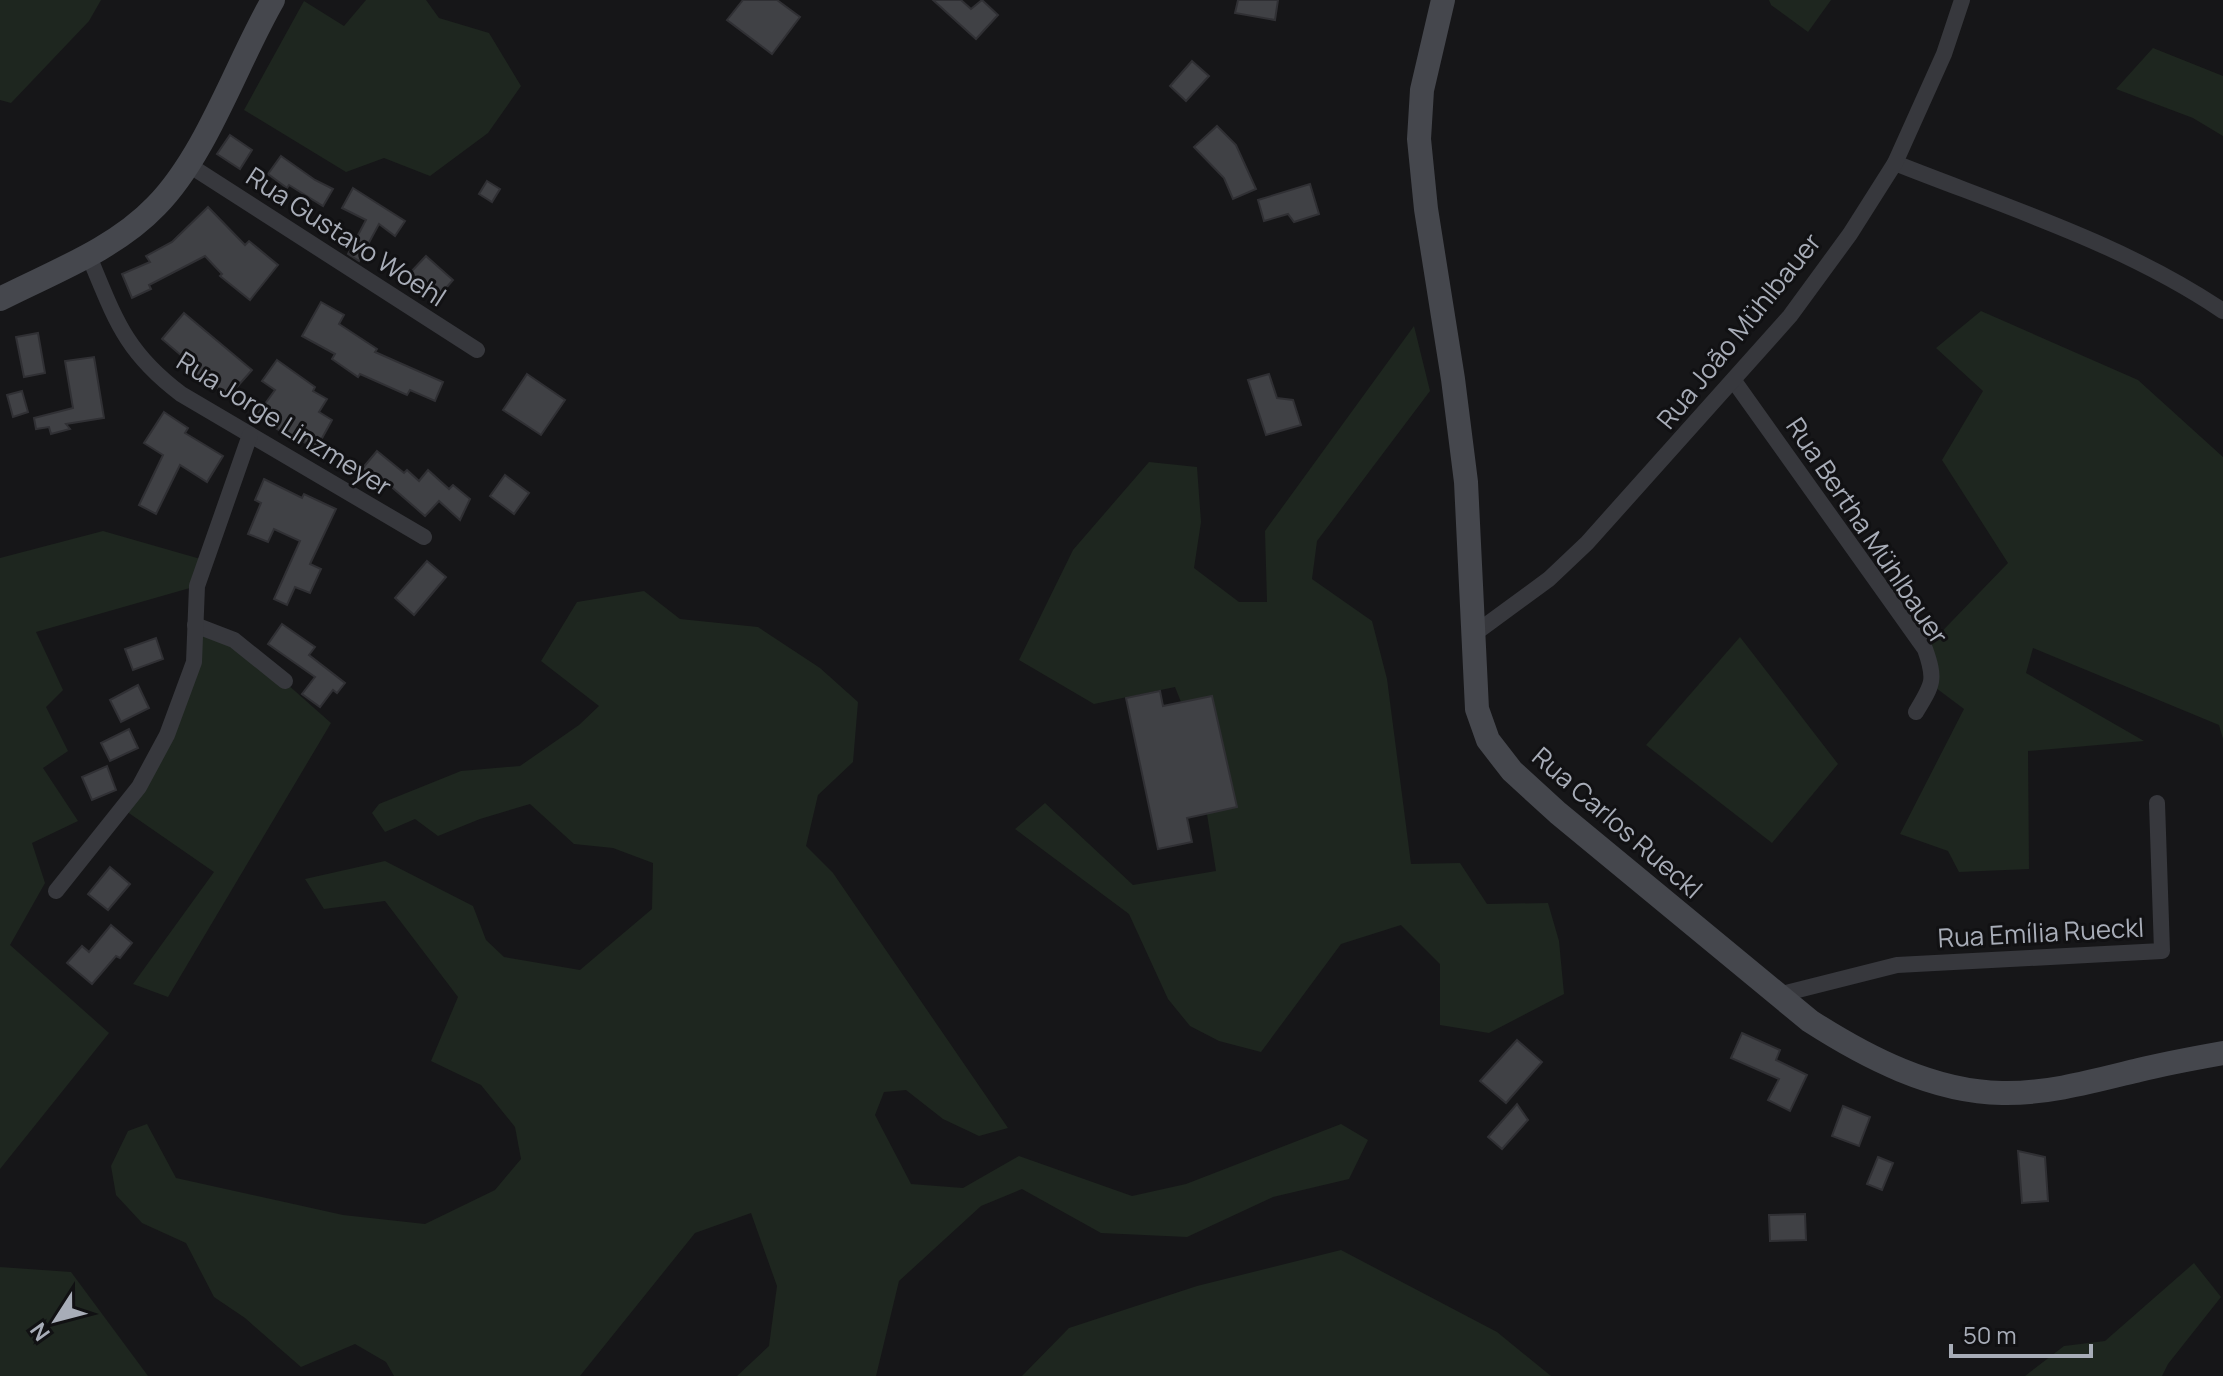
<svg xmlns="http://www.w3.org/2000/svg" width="2223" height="1376" font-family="Manrope,sans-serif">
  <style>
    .green { fill: #1e261f }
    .building { fill: #404145; stroke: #303034; stroke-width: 2 }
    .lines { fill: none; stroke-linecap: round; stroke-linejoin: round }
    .street { stroke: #37383d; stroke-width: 16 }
    .secondary { stroke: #45474d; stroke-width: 24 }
    .labels { text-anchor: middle; stroke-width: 6; stroke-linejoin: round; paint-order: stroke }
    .street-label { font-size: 26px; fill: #a8adb8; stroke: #111113 }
  </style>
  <rect width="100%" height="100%" fill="#161618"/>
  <g class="green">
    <polygon points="0,0 101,0 89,21 11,103 0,100"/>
    <polygon points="366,0 426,0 439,18 489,33 521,86 488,133 430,176 384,158 346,172 244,110 304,1 344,26"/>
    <polygon points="1769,0 1831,0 1808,32 1771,5"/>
    <polygon points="2153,48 2223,76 2223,136 2193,118 2116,89"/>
    <polygon points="1981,311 2138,380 2223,457 2223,739 2219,725 2033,648 2026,673 2144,741 2028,751 2029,869 1959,872 1948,851 1900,834 1964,709 1932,685 1925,649 2008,563 1942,460 1983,391 1936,348"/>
    <polygon points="1414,326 1430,391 1317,541 1312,579 1372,621 1387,679 1411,864 1460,863 1487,904 1548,903 1559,941 1564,994 1489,1033 1440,1025 1440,964 1401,925 1341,944 1261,1052 1219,1041 1190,1026 1168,999 1129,914 1015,829 1045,803 1133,885 1216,871 1207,814 1237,806 1212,696 1181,702 1175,687 1094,704 1019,660 1073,550 1149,462 1197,467 1201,522 1194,568 1239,602 1267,602 1265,531"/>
    <polygon points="103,531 204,560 197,586 36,632 63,690 46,707 68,751 43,768 78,821 32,843 45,883 10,945 109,1033 0,1169 0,558"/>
    <polygon points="644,591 680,619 758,627 820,668 858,702 853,762 818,795 806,846 833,873 1008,1128 979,1136 943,1119 906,1090 884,1092 875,1115 911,1184 963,1188 1019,1156 1132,1196 1186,1184 1341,1124 1368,1140 1349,1179 1273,1197 1187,1237 1101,1233 1022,1189 981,1206 899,1281 876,1376 737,1376 769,1346 777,1286 751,1213 695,1233 580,1376 394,1376 386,1362 355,1344 301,1367 245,1318 214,1297 186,1243 142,1223 116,1195 111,1166 128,1131 147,1124 176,1178 343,1215 425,1224 495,1190 521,1159 515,1127 481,1085 431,1061 458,997 385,901 324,909 305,879 385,861 473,906 486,940 504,957 580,970 652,909 653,863 613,848 574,844 530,804 480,819 438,836 415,819 385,832 372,813 379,804 461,771 520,766 579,725 599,706 541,661 577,602"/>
    <polygon points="195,625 278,676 331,723 168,997 133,984 214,872 123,809 180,702"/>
    <polygon points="1740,637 1838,764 1772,843 1646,745"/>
    <polygon points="1341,1250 1497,1332 1551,1376 1022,1376 1069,1328 1197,1286"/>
    <polygon points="2194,1263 2221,1297 2168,1364 2162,1376 2025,1376 2064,1346 2105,1341"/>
    <polygon points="0,1267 71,1272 148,1376 0,1376"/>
  </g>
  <g class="building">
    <polygon points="743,0 777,0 800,17 772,54 727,20"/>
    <polygon points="933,0 961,0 971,9 982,0 998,15 976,39"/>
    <polygon points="1238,0 1278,0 1275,20 1235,13"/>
    <polygon points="1192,61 1209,76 1186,101 1170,86"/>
    <polygon points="1217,126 1236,145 1256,189 1233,199 1224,178 1194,147"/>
    <polygon points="230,135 252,150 240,169 217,154"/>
    <polygon points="281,156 315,180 333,189 323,206 289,185 287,188 268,174"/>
    <polygon points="487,181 500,189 492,202 479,194"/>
    <polygon points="1310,184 1319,214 1294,222 1288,214 1264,221 1258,200"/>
    <polygon points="353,188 405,221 395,236 379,224 359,261 348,254 366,220 342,208"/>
    <polygon points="208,207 245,245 249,241 278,265 250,300 220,276 222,274 205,256 149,285 151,289 132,298 122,274 150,262 146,256 172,242"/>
    <polygon points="426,256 453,280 438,297 410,273"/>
    <polygon points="321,302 344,315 339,324 377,349 375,352 443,382 435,401 410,390 407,395 360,374 358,377 332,359 335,354 302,336"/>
    <polygon points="184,313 252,370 228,397 208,380 207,383 186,365 189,362 162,339"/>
    <polygon points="38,333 45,373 24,377 16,337"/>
    <polygon points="94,357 104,418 66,424 70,429 51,434 49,427 36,429 34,418 73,408 65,361"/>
    <polygon points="277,360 315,387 313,391 327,399 319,412 332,420 316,449 285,431 283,433 257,415 275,390 262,381"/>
    <polygon points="527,374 565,400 541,435 503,410"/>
    <polygon points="1269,374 1277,398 1293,400 1301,425 1266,435 1248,380"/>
    <polygon points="22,391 28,412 13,417 7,395"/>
    <polygon points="164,412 188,428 185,433 223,456 207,482 180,465 156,514 139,505 163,455 144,443"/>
    <polygon points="377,451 404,473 407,470 419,481 428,470 449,489 453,485 470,499 460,520 439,501 425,516 379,476 375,480 362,469"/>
    <polygon points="505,475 529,493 514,514 490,496"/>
    <polygon points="264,479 302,498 304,494 336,509 310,564 321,569 310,593 295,587 287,605 274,599 300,541 274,529 268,542 248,534 261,503 255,500"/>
    <polygon points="427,561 446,577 414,615 395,598"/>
    <polygon points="282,624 315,647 309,655 345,683 337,693 333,690 320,707 302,694 315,677 268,644"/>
    <polygon points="156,638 163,659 133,670 125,649"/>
    <polygon points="138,685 149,708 121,722 110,700"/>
    <polygon points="1160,691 1163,706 1212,696 1237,807 1187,818 1192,842 1158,849 1126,698"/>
    <polygon points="129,729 138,748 110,761 101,743"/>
    <polygon points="107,766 116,790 92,800 82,777"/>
    <polygon points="110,867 130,884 108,910 88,894"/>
    <polygon points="111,925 132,943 120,958 116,956 92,984 67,963 82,946 89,952"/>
    <polygon points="1742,1033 1780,1050 1776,1060 1807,1075 1790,1111 1768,1100 1779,1079 1731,1058"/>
    <polygon points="1517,1040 1542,1062 1506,1103 1480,1081"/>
    <polygon points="1517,1104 1528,1120 1502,1149 1488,1137"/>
    <polygon points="1843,1106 1870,1117 1859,1146 1832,1136"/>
    <polygon points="2018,1151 2045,1157 2048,1201 2022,1203"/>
    <polygon points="1878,1157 1893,1163 1882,1190 1867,1184"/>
    <polygon points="1805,1214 1806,1240 1770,1241 1769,1215"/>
  </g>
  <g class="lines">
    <g class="street">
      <path d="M 1895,163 C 2006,207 2124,244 2223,311"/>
      <polyline points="189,165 477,350"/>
      <path d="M 88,254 C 115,318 124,351 181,394 L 424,537"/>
      <path d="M 1734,381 L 1925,649 C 1936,680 1933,684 1916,712"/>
      <polyline points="195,625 234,640 285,681"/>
      <polyline points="1474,634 1549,579 1587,543 1790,316 1850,234 1895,163 1944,54 1962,0"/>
      <polyline points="56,891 139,787 167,735 194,662 197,586 250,435"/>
      <polyline points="1778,995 1897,965 2162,951 2157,803"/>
    </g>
    <g class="secondary">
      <path d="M 1443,0 L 1422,90 L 1419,139 L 1426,209 L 1453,379 L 1466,482 L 1477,709 L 1488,740 L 1512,771 L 1558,813 L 1810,1021 C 1866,1057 1933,1092 2002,1093 C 2048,1094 2094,1081 2139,1070 C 2167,1063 2195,1058 2223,1053"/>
      <path d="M 0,299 C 53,272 115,249 156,206 C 207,154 236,64 273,0"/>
    </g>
  </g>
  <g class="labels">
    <g class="street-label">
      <text transform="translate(346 237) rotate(33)" y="9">Rua Gustavo Woehl</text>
      <text transform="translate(1739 331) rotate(-51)" y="9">Rua João Mühlbauer</text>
      <text transform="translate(284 424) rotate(32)" y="9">Rua Jorge Linzmeyer</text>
      <text transform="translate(1867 531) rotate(56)" y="9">Rua Bertha Mühlbauer</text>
      <text transform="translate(1617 823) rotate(41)" y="9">Rua Carlos Rueckl</text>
      <text transform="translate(2041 933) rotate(-3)" y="9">Rua Emília Rueckl</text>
    </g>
  </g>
  <g transform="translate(56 1320) rotate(234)" stroke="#111113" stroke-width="6" paint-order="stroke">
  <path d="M0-6L14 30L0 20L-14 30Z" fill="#a8adb8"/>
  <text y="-12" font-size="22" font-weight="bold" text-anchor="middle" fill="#a8adb8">N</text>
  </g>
  <path d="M1951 1344v12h140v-12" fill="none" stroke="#a8adb8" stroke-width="4"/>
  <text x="1963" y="1344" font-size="24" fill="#a8adb8" stroke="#111113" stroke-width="6" paint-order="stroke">50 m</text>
</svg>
